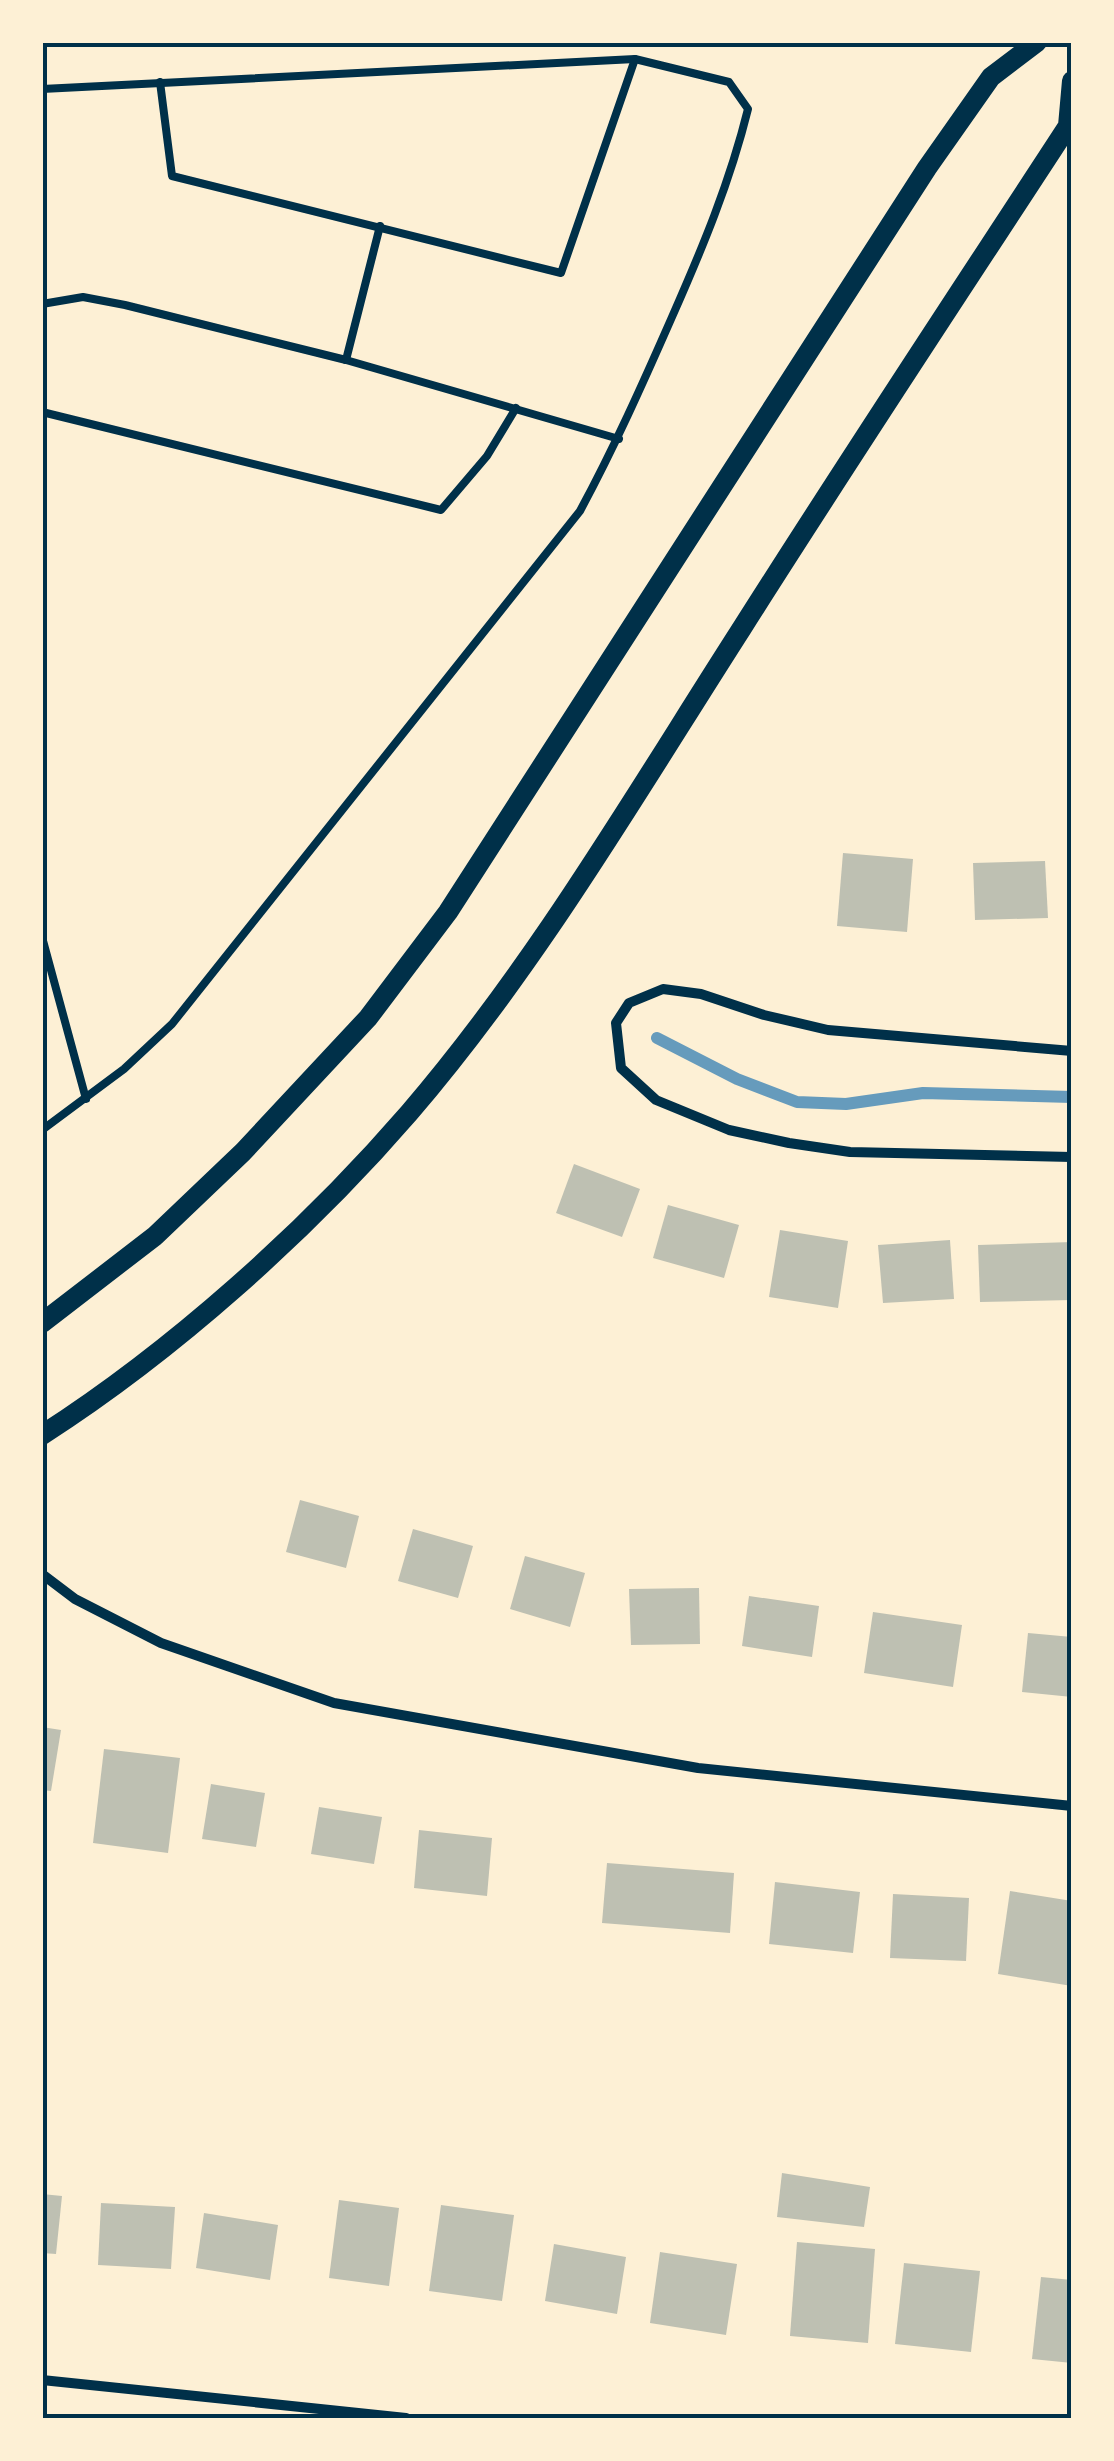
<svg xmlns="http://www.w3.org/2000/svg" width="1114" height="2461" font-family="'Fira Sans Condensed',sans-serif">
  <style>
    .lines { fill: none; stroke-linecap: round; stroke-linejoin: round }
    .stream { stroke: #669bbc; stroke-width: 12 }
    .building { fill: #bec0b2 }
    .service { stroke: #003049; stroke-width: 8 }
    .minor { stroke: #003049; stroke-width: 10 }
    .secondary { stroke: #003049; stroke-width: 20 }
    .neatline { fill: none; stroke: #003049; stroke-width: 4 }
  </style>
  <rect width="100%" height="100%" fill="#fdf0d5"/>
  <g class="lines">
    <polyline class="stream" points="657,1038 737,1079 797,1102 846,1104 923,1093 1072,1097"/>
  </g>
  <g class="building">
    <polygon points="843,853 913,859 907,932 837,926"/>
    <polygon points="1045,861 1048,918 975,920 973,863"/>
    <polygon points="574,1164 640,1189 622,1237 556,1213"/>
    <polygon points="668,1205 739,1225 724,1278 653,1258"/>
    <polygon points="780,1230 848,1241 838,1308 769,1297"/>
    <polygon points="950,1240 954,1299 883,1303 878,1245"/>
    <polygon points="1072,1242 1072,1300 980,1302 978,1245"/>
    <polygon points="300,1500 359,1516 346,1568 286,1552"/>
    <polygon points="413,1529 473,1546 458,1598 398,1581"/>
    <polygon points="525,1556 585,1573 570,1627 510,1609"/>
    <polygon points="699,1588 700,1644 631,1645 629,1589"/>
    <polygon points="749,1596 819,1606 812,1657 742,1646"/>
    <polygon points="873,1612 962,1625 953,1687 864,1673"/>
    <polygon points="1028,1633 1072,1637 1072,1697 1022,1692"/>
    <polygon points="42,1727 61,1730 51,1791 42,1790"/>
    <polygon points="104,1749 180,1758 168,1853 93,1843"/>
    <polygon points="211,1784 265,1793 256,1847 202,1839"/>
    <polygon points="319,1807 382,1817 374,1864 311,1854"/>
    <polygon points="419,1830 492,1838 487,1896 414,1888"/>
    <polygon points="607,1863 734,1873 730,1933 602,1923"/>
    <polygon points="775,1882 860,1892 853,1953 769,1944"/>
    <polygon points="1010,1891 1072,1901 1072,1986 998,1974"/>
    <polygon points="893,1894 969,1898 966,1961 890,1958"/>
    <polygon points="782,2173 870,2187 864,2227 777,2217"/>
    <polygon points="42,2194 62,2196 56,2254 42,2253"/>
    <polygon points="339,2200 399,2208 389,2286 329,2278"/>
    <polygon points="101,2203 175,2207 171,2269 98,2265"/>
    <polygon points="441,2205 514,2215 502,2301 429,2291"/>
    <polygon points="204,2213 278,2225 270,2280 196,2268"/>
    <polygon points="797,2242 875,2249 868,2343 790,2336"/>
    <polygon points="554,2244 626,2257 617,2314 545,2301"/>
    <polygon points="660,2252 737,2264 726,2335 650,2323"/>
    <polygon points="904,2263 980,2271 971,2352 895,2344"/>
    <polygon points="1041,2277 1072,2280 1072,2363 1032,2359"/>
  </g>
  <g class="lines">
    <g class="service">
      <polyline points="160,82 172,176 561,273 635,59"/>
      <path d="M 42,89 L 635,59 L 729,82 L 748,109 C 730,182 702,249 672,317 C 643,383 614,448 580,511 L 172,1024 L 124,1069 L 42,1130"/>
      <polyline points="42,304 83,297 125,305 346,360 619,439"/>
      <polyline points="346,360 380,226"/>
      <polyline points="42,412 441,510 487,456 516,408"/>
      <polyline points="42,937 86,1099"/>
    </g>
    <g class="minor">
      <polyline points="1072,1051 828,1030 764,1015 701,994 663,989 629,1003 616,1023 621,1068 656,1100 729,1130 789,1143 850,1152 1072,1157"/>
      <polyline points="42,1574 75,1599 161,1643 334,1703 698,1768 1072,1806"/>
      <polyline points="42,2380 406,2418"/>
    </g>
    <g class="secondary">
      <polyline points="42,1323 155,1236 243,1152 368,1018 448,912 927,168 991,77 1037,42"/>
      <path d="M 42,1435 C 173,1351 307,1231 409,1113 C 537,964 636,793 742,628 C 849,459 959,293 1068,126 L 1072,81"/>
    </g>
  </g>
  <rect width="1114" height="2461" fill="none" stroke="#fdf0d5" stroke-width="90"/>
  <rect x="45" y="45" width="1024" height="2371" class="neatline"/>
</svg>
